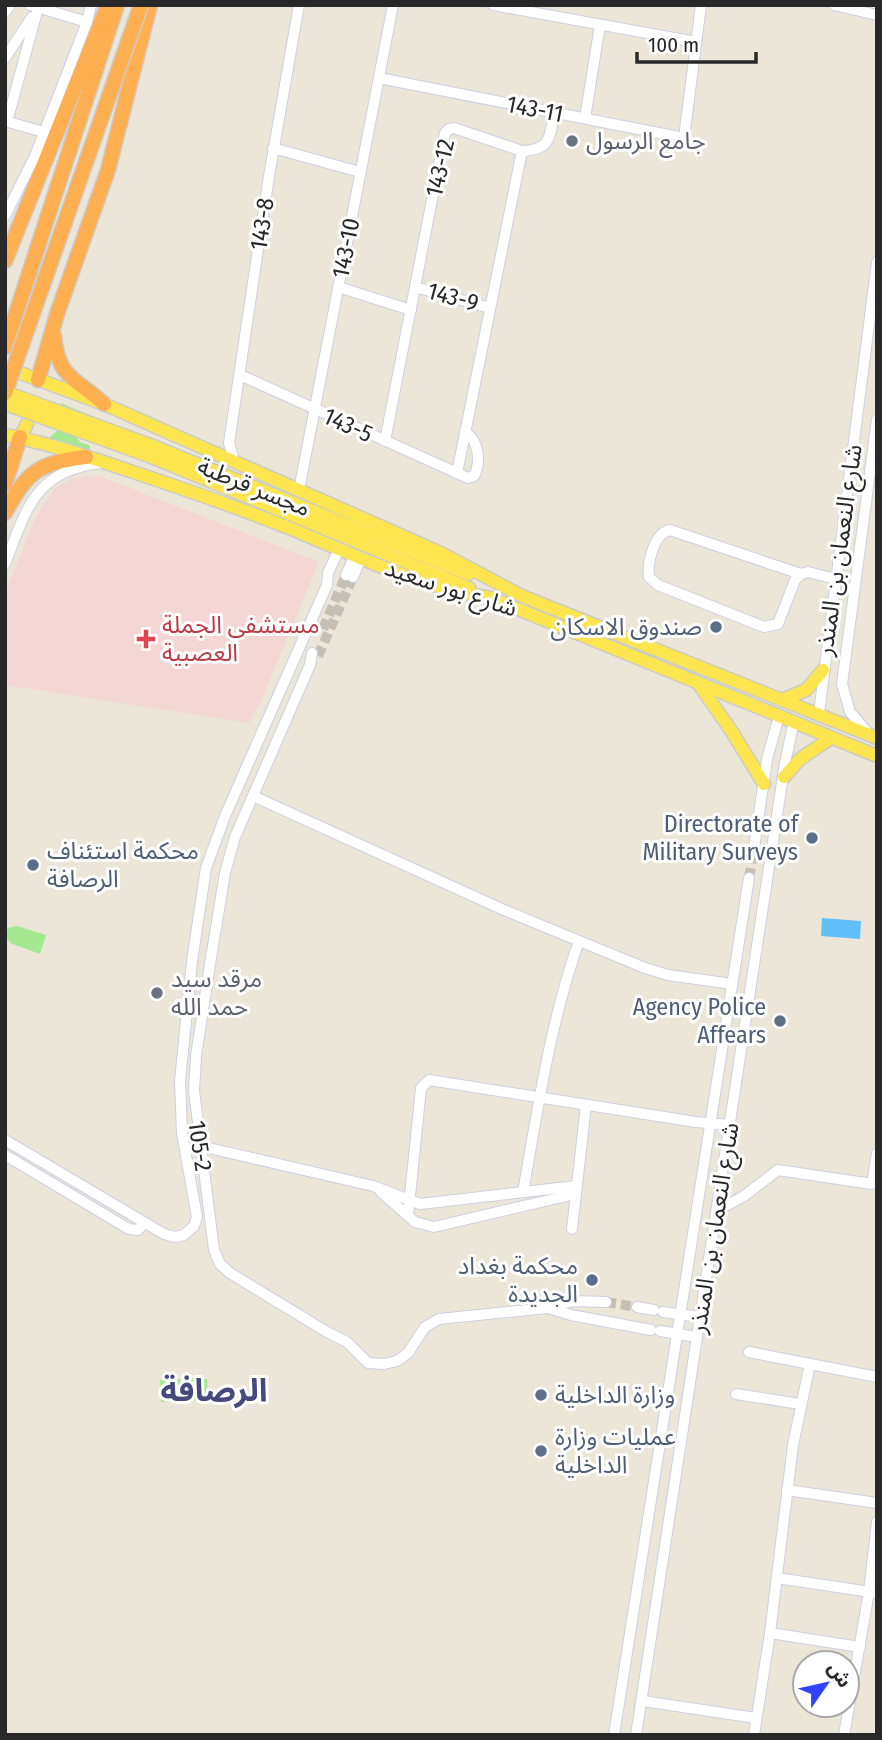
<svg xmlns="http://www.w3.org/2000/svg" width="882" height="1740" font-family="'Fira Sans Condensed','Noto Sans Arabic',sans-serif">
  <style>
    .medical { fill: #f4d6d4 }
    .green { fill: #a4e88f }
    .water { fill: #61c0f8 }
    .lines { fill: none; stroke-linecap: round; stroke-linejoin: round }
    .minor-tunnel { stroke: #c5c0b5; stroke-width: 10; stroke-dasharray: 10 5; stroke-linecap: butt }
    .minor-casing { stroke: #cdcfe3; stroke-width: 12 }
    .major-casing { stroke: #cbcbcb; stroke-width: 15 }
    .highway-casing { stroke: #cbcbcb; stroke-width: 17 }
    .minor { stroke: #fff; stroke-width: 10 }
    .major { stroke: #fce54e; stroke-width: 12 }
    .highway { stroke: #ffae50; stroke-width: 14 }
    .major-bridge-casing { stroke: #cbcbcb; stroke-width: 15; stroke-linecap: butt }
    .highway-bridge-casing { stroke: #cbcbcb; stroke-width: 17; stroke-linecap: butt }
    .major-bridge { stroke: #fce54e; stroke-width: 12 }
    .highway-bridge { stroke: #ffae50; stroke-width: 14 }
    .worship-dot { fill: #6b7280; stroke: #fff; stroke-width: 2.5 }
    .service-dot { fill: #5c6f8a; stroke: #fff; stroke-width: 2.5 }
    .health-dot { fill: #e0444e; stroke: #fff; stroke-width: 2.5 }
    .labels { text-anchor: middle; stroke-width: 6; stroke-linejoin: round; paint-order: stroke }
    .street-label { font-size: 24px; fill: #282828; stroke: #fff }
    .worship-label { font-size: 24px; fill: #5b616d; stroke: #fff; text-anchor: start }
    .health-label { font-size: 24px; fill: #be3a42; stroke: #fff; text-anchor: start }
    .service-label { font-size: 24px; fill: #4e5e75; stroke: #fff; text-anchor: end }
    .district-label { font-size: 32px; font-weight: bold; fill: #45497c; stroke: #fff }
  </style>
  <rect width="100%" height="100%" fill="#ece6d8"/>
  <polygon class="medical" points="99,476 319,562 260,703 249,723 5,685 5,594 35,518 55,488 74,478"/>
  <g class="green">
    <polygon points="61,403 103,421 75,435 80,442 89,445 91,451 49,438 65,424"/>
    <polygon points="17,926 46,935 40,954 10,943 5,935 8,928"/>
    <polygon points="180,1379 181,1401 161,1402 160,1380"/>
    <polygon points="184,1379 207,1379 208,1400 185,1401"/>
  </g>
  <polygon class="water" points="822,918 861,921 860,939 821,936"/>
  <g class="lines">
    <g class="minor-tunnel">
      <polyline points="323,629 346,575"/>
      <polyline points="318,656 353,577"/>
      <polyline points="749,878 754,848"/>
      <polyline points="606,1302 637,1307"/>
    </g>
    <defs>
      <g id="minor">
        <polyline points="30,5 87,22"/>
        <polyline points="493,5 696,42"/>
        <polyline points="834,5 877,15"/>
        <polyline points="5,12 10,5"/>
        <polyline points="5,58 32,17"/>
        <polyline points="379,78 684,138 701,5"/>
        <polyline points="585,118 600,25"/>
        <polyline points="5,121 44,132"/>
        <polyline points="7,122 38,8"/>
        <polyline points="273,148 360,172"/>
        <path d="M 522,151 C 551,150 550,137 554,112"/>
        <polyline points="5,216 35,156 87,22 91,5"/>
        <polyline points="338,287 411,310"/>
        <polyline points="415,287 490,308"/>
        <path d="M 240,375 L 468,478 L 474,476 C 481,463 479,440 465,432"/>
        <polyline points="385,441 445,133 449,129 454,128 522,151 457,473"/>
        <polyline points="234,461 229,443 269,176 299,5"/>
        <polyline points="299,490 393,5"/>
        <path d="M 5,564 C 26,511 34,470 101,463"/>
        <path d="M 801,574 L 795,580 L 778,624 L 764,627 L 658,585 L 649,577 C 647,563 654,533 670,530 L 801,574 L 808,572 L 835,579"/>
        <polyline points="346,575 355,555"/>
        <polyline points="353,577 361,558"/>
        <polyline points="312,653 310,665 235,837 225,873 211,958 196,1056 194,1091 214,1250 220,1264 230,1273 327,1332 347,1342 368,1363 384,1364 397,1361 408,1353 425,1327 439,1319 548,1308 573,1301 606,1302"/>
        <polyline points="819,713 877,262"/>
        <polyline points="867,732 850,712 842,684 877,419"/>
        <polyline points="253,796 504,910 645,968 668,975 732,984"/>
        <polyline points="754,848 767,759 779,716"/>
        <polyline points="5,1140 164,1234 175,1237 184,1235 194,1226 197,1217 182,1133 180,1081 192,961 206,868 225,816 327,585 328,573 339,549"/>
        <polyline points="200,1146 373,1186 420,1204 576,1186"/>
        <polyline points="5,1155 129,1229 138,1230 144,1223"/>
        <polyline points="381,1192 415,1222 434,1227 575,1194"/>
        <path d="M 523,1192 C 538,1108 550,1023 579,941"/>
        <polyline points="717,1211 744,1196 778,1170 872,1184 877,1153"/>
        <polyline points="408,1215 421,1088 429,1080 696,1122 730,1125"/>
        <polyline points="572,1229 586,1105"/>
        <polyline points="637,1307 654,1310"/>
        <polyline points="548,1308 571,1315 651,1330"/>
        <polyline points="663,1312 700,1317"/>
        <polyline points="660,1331 697,1337"/>
        <polyline points="749,1352 877,1377"/>
        <polyline points="736,1394 800,1404"/>
        <polyline points="787,1490 877,1503"/>
        <polyline points="777,1578 877,1593"/>
        <polyline points="770,1633 860,1647"/>
        <polyline points="643,1701 756,1718"/>
        <polyline points="614,1735 749,878"/>
        <polyline points="636,1735 785,763 794,721"/>
        <polyline points="754,1735 770,1633 793,1445 810,1364"/>
        <polyline points="844,1735 869,1592 877,1522"/>
      </g>
      <g id="major">
        <polyline points="23,374 104,404 441,553 522,596 877,738"/>
        <path d="M 5,435 C 49,443 91,458 133,472 C 187,490 242,509 294,530 C 358,557 422,588 491,598 L 877,756"/>
        <polyline points="20,437 27,424"/>
        <polyline points="153,446 468,574"/>
        <polyline points="149,456 469,588"/>
        <polyline points="698,683 732,732 764,784"/>
        <polyline points="784,699 806,690 823,670"/>
        <polyline points="784,777 800,759 831,738"/>
      </g>
      <g id="highway">
        <polyline points="5,261 108,5"/>
        <path d="M 54,336 C 58,379 76,378 104,404"/>
        <polyline points="5,347 117,5"/>
        <polyline points="38,380 57,314 108,170 150,5"/>
        <polyline points="5,484 20,437"/>
        <path d="M 5,513 C 26,472 40,462 86,457"/>
      </g>
    </defs>
    <use href="#minor" class="minor-casing"/>
    <use href="#major" class="major-casing"/>
    <use href="#highway" class="highway-casing"/>
    <use href="#minor" class="minor"/>
    <use href="#major" class="major"/>
    <use href="#highway" class="highway"/>
    <defs>
      <g id="major-bridge">
        <polyline points="5,392 153,446"/>
        <polyline points="5,404 149,456"/>
      </g>
      <polyline id="highway-bridge" points="5,393 141,5"/>
    </defs>
    <use href="#major-bridge" class="major-bridge-casing"/>
    <use href="#highway-bridge" class="highway-bridge-casing"/>
    <use href="#major-bridge" class="major-bridge"/>
    <use href="#highway-bridge" class="highway-bridge"/>
  </g>
  <g class="worship-dot">
    <circle cx="572" cy="141" r="7"/>
    <circle cx="157" cy="993" r="7"/>
  </g>
  <g class="service-dot">
    <circle cx="716" cy="627" r="7"/>
    <circle cx="812" cy="838" r="7"/>
    <circle cx="33" cy="865" r="7"/>
    <circle cx="780" cy="1021" r="7"/>
    <circle cx="592" cy="1280" r="7"/>
    <circle cx="541" cy="1395" r="7"/>
    <circle cx="541" cy="1451" r="7"/>
  </g>
  <path class="health-dot" d="M142.5 628.5h7v7h7v7h-7v7h-7v-7h-7v-7h7z"/>
  <g class="labels">
    <g class="street-label">
      <text transform="translate(535 109) rotate(11)" y="8">143-11</text>
      <text transform="translate(440 168) rotate(-77)" y="8">143-12</text>
      <text transform="translate(262 224) rotate(-82)" y="8">143-8</text>
      <text transform="translate(346 248) rotate(-79)" y="8">143-10</text>
      <text transform="translate(453 297) rotate(15)" y="8">143-9</text>
      <text transform="translate(348 425) rotate(24)" y="8">143-5</text>
      <text transform="translate(254 487) rotate(22)" y="8">مجسر قرطبة</text>
      <text transform="translate(839 550) rotate(-82)" y="8">شارع النعمان بن المنذر</text>
      <text transform="translate(451 588) rotate(18)" y="8">شارع بور سعيد</text>
      <text transform="translate(200 1146) rotate(82)" y="8">105-2</text>
      <text transform="translate(714 1228) rotate(-81)" y="8">شارع النعمان بن المنذر</text>
    </g>
    <g class="worship-label">
      <text x="586" y="149">جامع الرسول</text>
      <text x="171" y="987">مرقد سيد<tspan x="171" dy="28">حمد الله</tspan></text>
    </g>
    <g class="health-label">
      <text x="162" y="633">مستشفى الجملة<tspan x="162" dy="28">العصبية</tspan></text>
    </g>
    <g class="service-label">
      <text x="702" y="635">صندوق الاسكان</text>
      <text x="798" y="832">Directorate of<tspan x="798" dy="28">Military Surveys</tspan></text>
      <text x="47" y="859" text-anchor="start">محكمة استئناف<tspan x="47" dy="28">الرصافة</tspan></text>
      <text x="766" y="1015">Agency Police<tspan x="766" dy="28">Affears</tspan></text>
      <text x="578" y="1274">محكمة بغداد<tspan x="578" dy="28">الجديدة</tspan></text>
      <text x="555" y="1403" text-anchor="start">وزارة الداخلية</text>
      <text x="555" y="1445" text-anchor="start">عمليات وزارة<tspan x="555" dy="28">الداخلية</tspan></text>
    </g>
    <g class="district-label">
      <text x="214" y="1401">الرصافة</text>
    </g>
  </g>
  <rect width="882" height="1740" fill="none" stroke="#282828" stroke-width="14"/>
  <g transform="translate(826 1684) rotate(56)"><circle r="33" fill="#ffffff" stroke="#a9a9a9" stroke-width="2"/>
  <path d="M0-5L12 26L0 18L-12 26Z" fill="#3243ff"/>
  <text y="-10" font-size="19" font-weight="bold" text-anchor="middle" fill="#282828">ش</text>
  </g>
  <path d="M637 52v10h119v-10" fill="none" stroke="#282828" stroke-width="3.5"/>
  <text x="648" y="52" font-size="21" fill="#282828" stroke="#ffffff" stroke-width="5" paint-order="stroke">100 m</text>
</svg>
